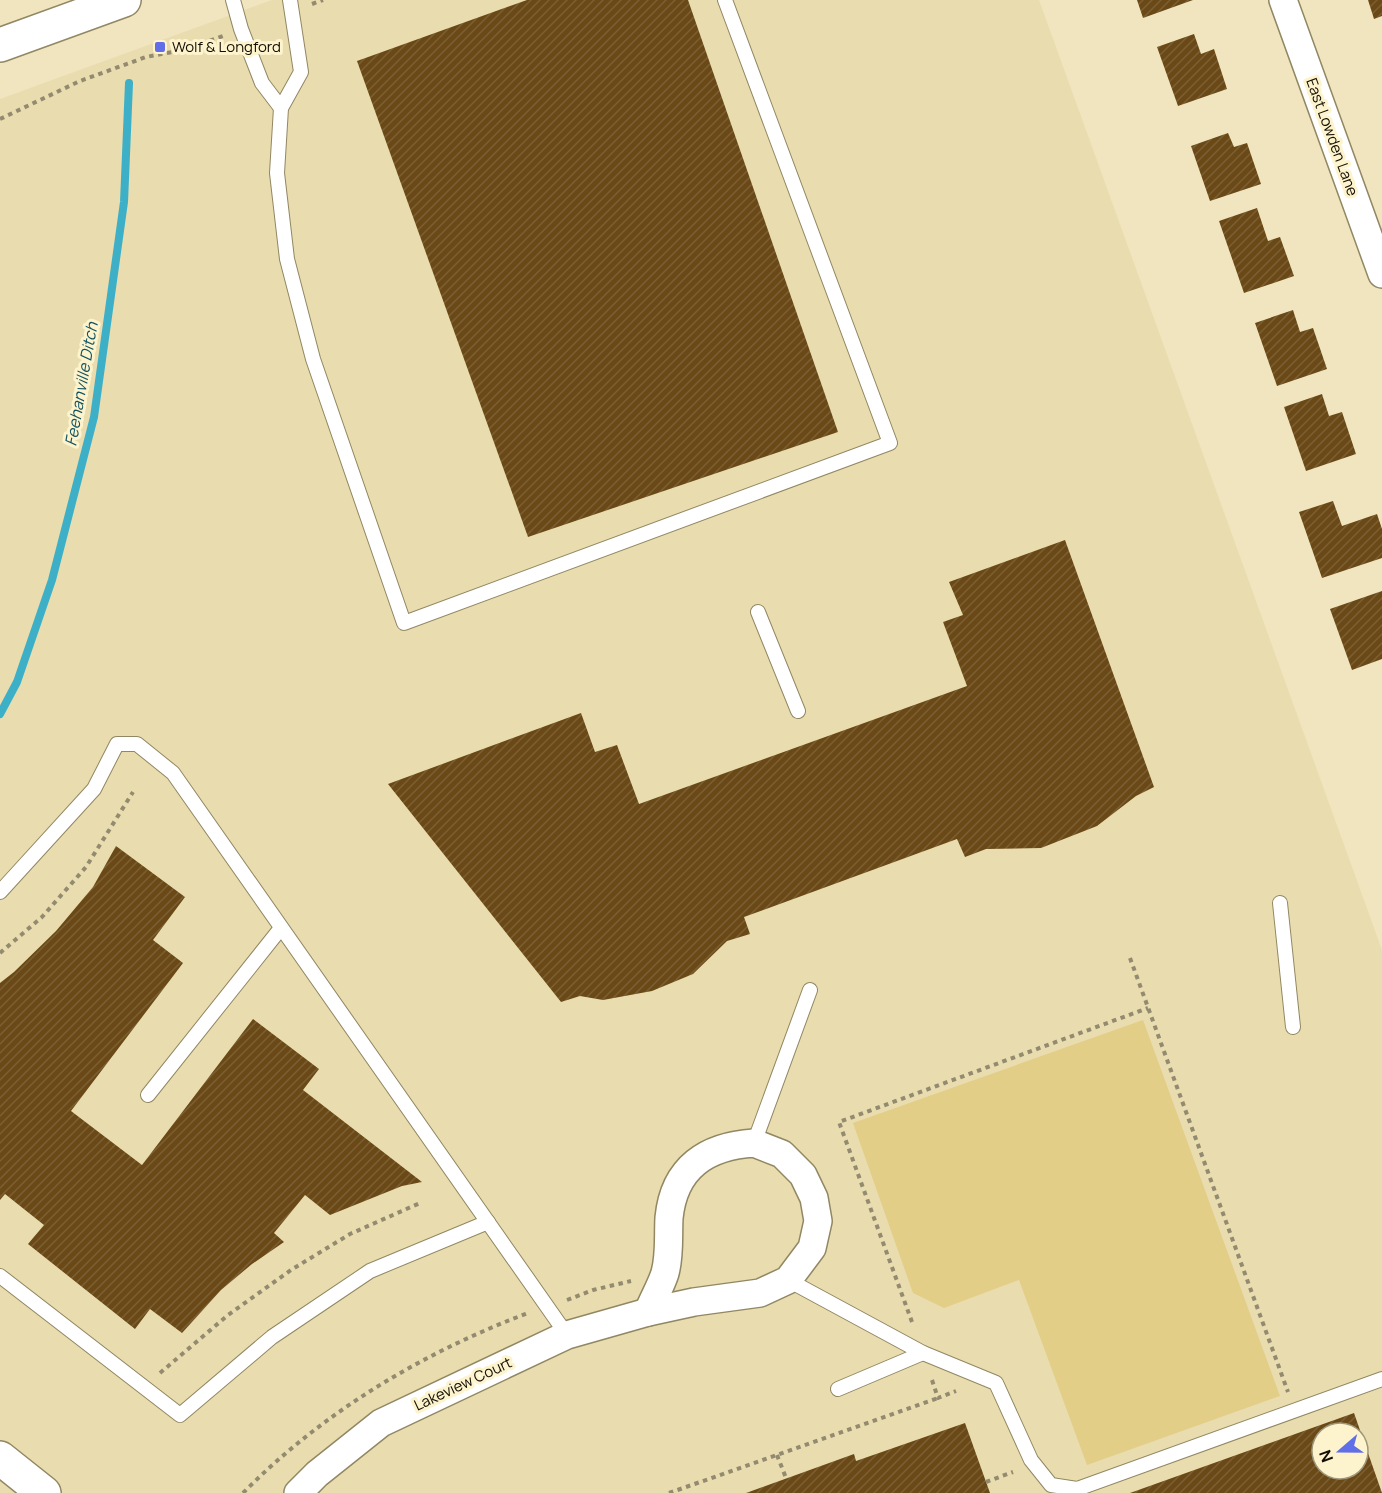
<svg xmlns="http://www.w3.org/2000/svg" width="1382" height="1493" font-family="Manrope,sans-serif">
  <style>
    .built { fill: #e9dcae; fill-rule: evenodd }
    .pitch { fill: #e2ce87 }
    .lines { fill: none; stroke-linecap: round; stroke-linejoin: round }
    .stream { stroke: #3db0c7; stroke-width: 8 }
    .building { fill: url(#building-hatch); fill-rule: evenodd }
    .service-casing { stroke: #918763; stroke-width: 16 }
    .minor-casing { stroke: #918763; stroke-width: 30 }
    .tertiary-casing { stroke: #918763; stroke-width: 36 }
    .secondary-casing { stroke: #918763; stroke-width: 36 }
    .path { stroke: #938b70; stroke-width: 4; stroke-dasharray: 4.5 4.5; stroke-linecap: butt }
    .service { stroke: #fff; stroke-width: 14 }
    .minor { stroke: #fff; stroke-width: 27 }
    .tertiary { stroke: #fff; stroke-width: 33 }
    .secondary { stroke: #fff; stroke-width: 33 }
    .poi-dot { fill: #606fe7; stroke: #fdf3cc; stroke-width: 2 }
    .labels { text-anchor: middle; stroke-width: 6; stroke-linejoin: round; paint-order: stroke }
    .poi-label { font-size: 15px; fill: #110d02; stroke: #fdf3cc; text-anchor: start }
    .street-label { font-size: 15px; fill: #110d02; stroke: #fdf3cc }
    .water-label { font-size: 16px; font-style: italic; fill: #135360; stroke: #fdf3cc }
  </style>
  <defs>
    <pattern id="building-hatch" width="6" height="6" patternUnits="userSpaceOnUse" patternTransform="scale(1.5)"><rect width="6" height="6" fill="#6a4916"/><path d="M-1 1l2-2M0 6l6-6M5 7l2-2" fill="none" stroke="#7a5f35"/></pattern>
  </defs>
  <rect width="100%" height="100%" fill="#f0e5bf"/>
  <path class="built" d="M 272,0 L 1039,0 L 1382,950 L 1382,1493 L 0,1493 L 0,99 ZM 1322,1433 L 1358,1433 L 1358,1469 L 1322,1469 Z"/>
  <polygon class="pitch" points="1143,1020 1280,1396 1087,1465 1019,1280 944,1308 913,1293 853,1123"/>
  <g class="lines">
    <polyline class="stream" points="0,714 17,682 52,580 94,417 124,202 129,83"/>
  </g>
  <g class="building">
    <polygon points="527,0 688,0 838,432 528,537 357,61"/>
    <polygon points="1137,0 1193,0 1143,18"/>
    <polygon points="1368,0 1382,0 1382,16 1374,19"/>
    <polygon points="1194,34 1201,54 1214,49 1227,89 1178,106 1157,47"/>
    <polygon points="1228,133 1234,147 1247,143 1261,184 1210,201 1191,146"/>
    <polygon points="1257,208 1268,241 1280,237 1294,276 1244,293 1219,221"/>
    <polygon points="1293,310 1300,332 1313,328 1327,369 1277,386 1255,323"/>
    <polygon points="1322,394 1329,416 1342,412 1356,454 1306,471 1284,407"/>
    <polygon points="1333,501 1342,526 1377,514 1382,529 1382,558 1322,578 1299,512"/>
    <polygon points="1065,540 1154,787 1136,796 1097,826 1041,848 986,849 965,857 957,839 744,917 750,934 727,941 693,974 652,991 603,1000 580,996 561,1002 388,784 581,713 595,752 617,745 639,804 967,686 943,622 963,615 949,582"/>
    <polygon points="1382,591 1382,659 1352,670 1330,609"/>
    <polygon points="116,846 185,897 153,940 183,963 71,1111 142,1165 253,1019 319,1069 303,1090 422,1182 402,1186 330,1215 305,1195 274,1233 284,1242 252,1264 221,1290 182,1333 150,1309 135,1329 28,1244 44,1225 5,1194 0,1200 0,983 14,972 56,931 93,887"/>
    <path d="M 1354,1413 L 1382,1493 L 1130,1493 ZM 1322,1433 L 1358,1433 L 1358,1469 L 1322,1469 Z"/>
    <polygon points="965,1423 990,1493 746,1493 854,1454 856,1461"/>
  </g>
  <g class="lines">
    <defs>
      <g id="service">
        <polyline points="233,0 241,29 262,83 281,108"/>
        <polyline points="290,0 301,72 281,108 277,173 287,259 313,359 404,623 890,443 725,0"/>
        <polyline points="758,612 798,711"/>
        <polyline points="0,892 94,789 117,744 137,744 173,773 567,1335"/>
        <polyline points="1280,903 1293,1027"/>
        <polyline points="148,1095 281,928"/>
        <polyline points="754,1143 810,990"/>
        <polyline points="0,1276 180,1415 272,1337 370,1271 488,1222"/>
        <polyline points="788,1280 923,1353 838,1389"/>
        <polyline points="923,1353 996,1383 1031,1460 1051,1485 1077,1489 1382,1379"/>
      </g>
      <g id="minor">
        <polyline points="1283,0 1382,274"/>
        <path d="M 754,1143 L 782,1154 L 803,1175 L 814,1198 L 818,1221 L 812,1248 L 788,1280 L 760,1293 L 694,1302 L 648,1312 C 653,1299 661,1286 665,1273 C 670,1255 668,1237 669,1218 C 674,1167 707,1146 754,1143 Z"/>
        <polyline points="298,1493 317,1474 381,1423 567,1335 648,1312"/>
      </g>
      <polyline id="tertiary" points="0,1458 44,1493"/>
      <polyline id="secondary" points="0,45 124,0"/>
    </defs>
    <use href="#service" class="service-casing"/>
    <use href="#minor" class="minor-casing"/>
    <use href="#tertiary" class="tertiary-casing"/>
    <use href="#secondary" class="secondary-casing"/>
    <g class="path">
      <polyline points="312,4 323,0"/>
      <polyline points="0,119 80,81 146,57 183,50 223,36"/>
      <polyline points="0,953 42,917 86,867 133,792"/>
      <polyline points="1130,958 1288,1392"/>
      <polyline points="567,1300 593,1290 631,1281"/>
      <polyline points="912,1322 839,1122 1148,1008"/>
      <polyline points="160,1373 228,1315 291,1270 350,1234 420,1203"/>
      <polyline points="932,1380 938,1398 956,1391"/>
      <polyline points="777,1455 786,1478"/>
      <polyline points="986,1482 1013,1472"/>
      <path d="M 243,1493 C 323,1412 422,1353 528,1313"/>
      <polyline points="669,1493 938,1398"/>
    </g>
    <use href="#service" class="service"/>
    <use href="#minor" class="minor"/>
    <use href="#tertiary" class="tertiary"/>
    <use href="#secondary" class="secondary"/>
  </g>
  <rect class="poi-dot" x="154" y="41" width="12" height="12" rx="3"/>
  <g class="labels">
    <g class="poi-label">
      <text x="172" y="52">Wolf &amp; Longford</text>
    </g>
    <g class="street-label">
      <text transform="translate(1332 137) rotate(70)" y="5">East Lowden Lane</text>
      <text transform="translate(463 1384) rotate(-25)" y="5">Lakeview Court</text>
    </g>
    <g class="water-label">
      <text transform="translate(81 384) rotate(-80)" y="6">Feehanville Ditch</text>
    </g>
  </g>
  <g transform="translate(1340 1451) rotate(250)"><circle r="28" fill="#fdf3cc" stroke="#9f977b" stroke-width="1.5"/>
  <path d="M0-4.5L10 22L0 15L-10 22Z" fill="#606fe7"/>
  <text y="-9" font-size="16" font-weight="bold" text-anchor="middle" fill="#110d02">N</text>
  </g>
</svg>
